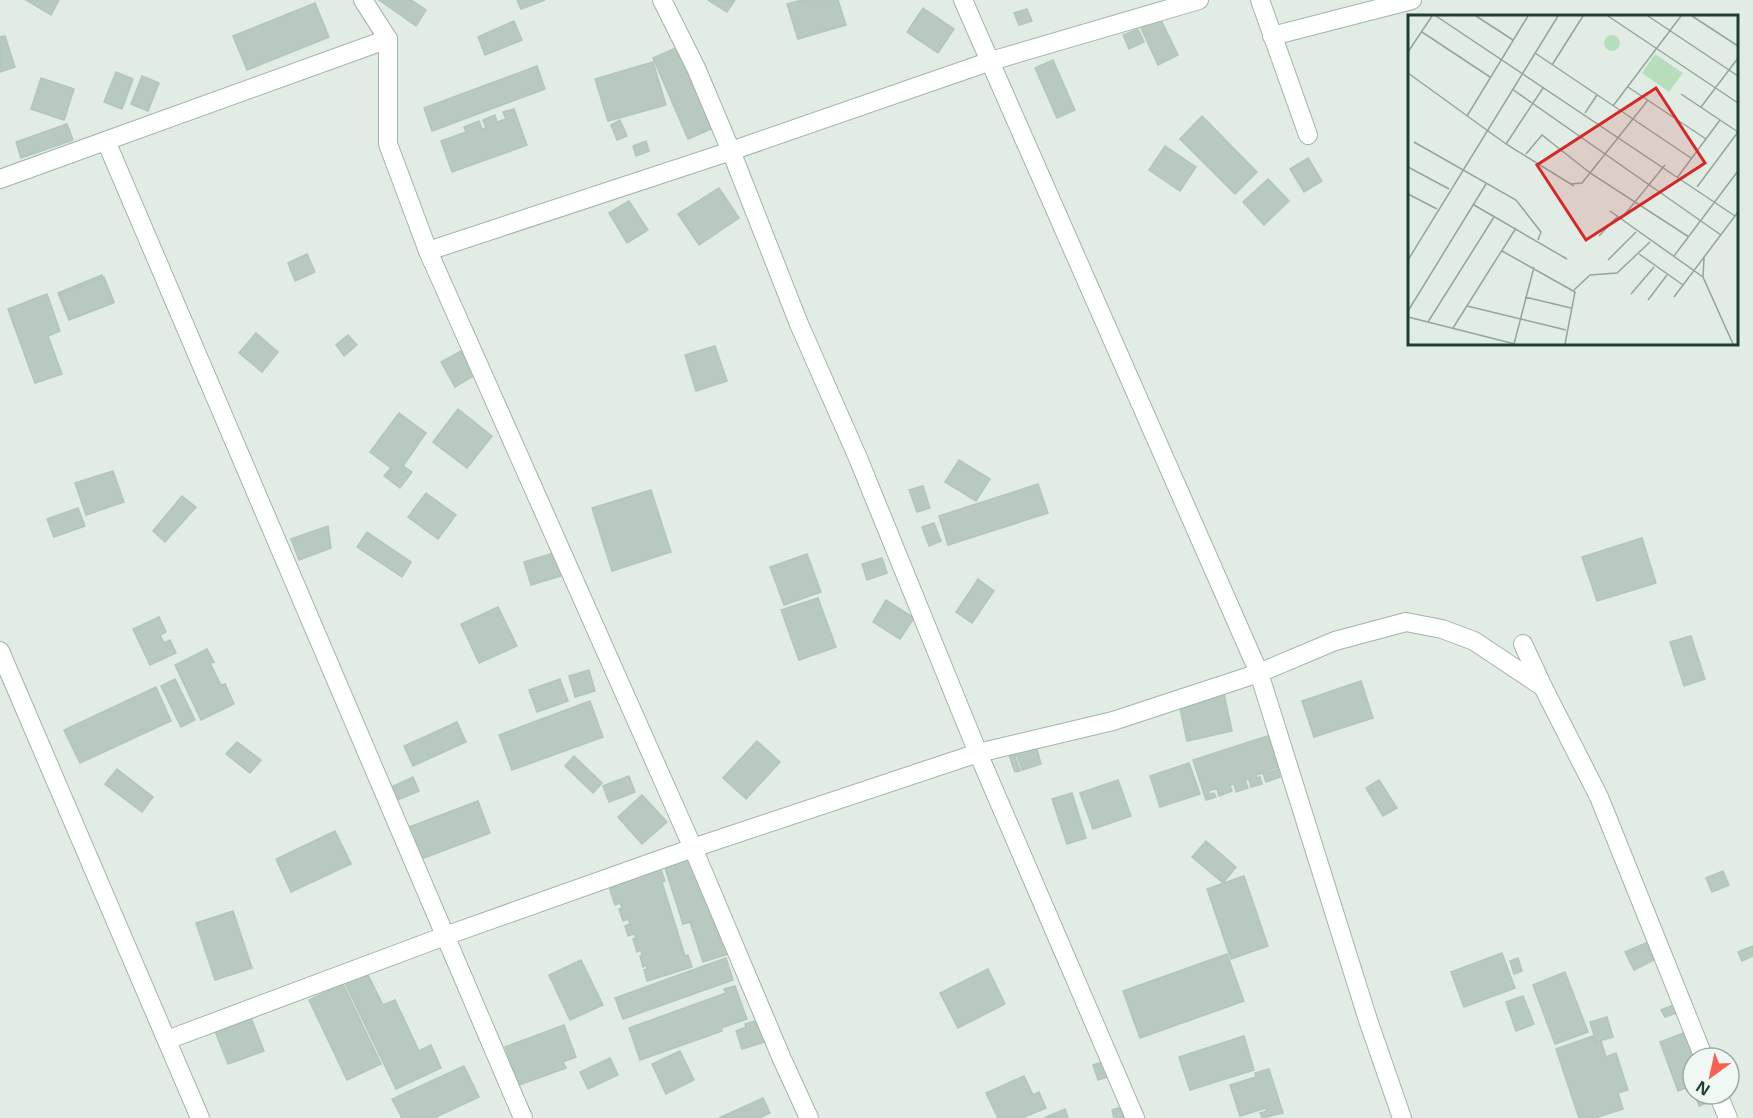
<svg xmlns="http://www.w3.org/2000/svg" width="1753" height="1118" font-family="'Open Sans',sans-serif">
  <style>
    .building { fill: #b8c9c0; stroke: #b2c6ba; stroke-width: 1.5 }
    .lines { fill: none; stroke-linecap: round; stroke-linejoin: round }
    .minor-casing { stroke: #a2b4ab; stroke-width: 20 }
    .minor { stroke: #fff; stroke-width: 18 }
    .inset-road { fill: none; stroke: #93a69c; stroke-width: 1.5 }
    .view { fill: #d62828; fill-opacity: 0.15; stroke: #d62828; stroke-width: 3 }
    .inset-edge { fill: none; stroke: #1f3d31; stroke-width: 3 }
  </style>
  <rect width="100%" height="100%" fill="#e0ece4"/>
  <g class="building">
    <polygon points="26,0 59,0 51,15"/>
    <polygon points="379,0 411,0 426,10 416,26"/>
    <polygon points="517,0 545,0 521,9"/>
    <polygon points="708,0 735,0 727,12"/>
    <polygon points="802,0 838,0 846,25 798,39 787,4"/>
    <polygon points="315,3 329,37 247,70 233,36"/>
    <polygon points="923,8 954,29 938,53 907,32"/>
    <polygon points="1027,9 1032,21 1019,25 1014,13"/>
    <polygon points="1160,18 1178,55 1158,65 1141,28"/>
    <polygon points="514,21 522,40 485,55 478,37"/>
    <polygon points="1138,29 1144,42 1129,49 1123,35"/>
    <polygon points="5,36 15,67 0,72 0,37"/>
    <polygon points="678,47 713,128 688,139 653,58"/>
    <polygon points="1053,60 1075,110 1057,118 1035,68"/>
    <polygon points="653,62 666,105 608,121 595,79"/>
    <polygon points="537,66 545,89 432,131 424,108"/>
    <polygon points="116,72 133,79 122,109 104,102"/>
    <polygon points="142,76 159,83 148,111 131,104"/>
    <polygon points="41,78 74,89 64,120 31,109"/>
    <polygon points="514,109 527,145 452,172 441,141 466,132 464,127 479,121 482,129 486,128 483,120 495,115 497,122 506,119 503,112"/>
    <polygon points="1202,116 1257,172 1235,194 1180,139"/>
    <polygon points="620,120 627,136 617,140 611,125"/>
    <polygon points="67,124 73,140 21,158 16,142"/>
    <polygon points="646,141 649,151 636,156 633,146"/>
    <polygon points="1165,146 1196,167 1180,191 1149,170"/>
    <polygon points="1308,158 1322,181 1304,192 1290,169"/>
    <polygon points="1268,179 1289,201 1264,225 1243,202"/>
    <polygon points="719,188 739,218 699,245 678,214"/>
    <polygon points="629,201 648,230 627,243 609,213"/>
    <polygon points="307,254 315,272 295,281 288,263"/>
    <polygon points="102,275 113,303 69,320 58,293"/>
    <polygon points="104,277 114,302 70,319 60,294"/>
    <polygon points="47,294 60,331 48,336 62,374 35,383 8,309"/>
    <polygon points="256,333 278,352 262,372 239,353"/>
    <polygon points="348,335 357,345 344,356 336,345"/>
    <polygon points="715,346 727,381 696,391 685,355"/>
    <polygon points="461,351 475,375 455,387 441,362"/>
    <polygon points="458,409 492,436 467,468 433,442"/>
    <polygon points="399,413 426,433 403,466 412,472 400,488 384,476 391,468 370,452"/>
    <polygon points="959,460 990,479 976,501 945,482"/>
    <polygon points="113,471 124,502 86,515 75,483"/>
    <polygon points="1038,484 1048,513 948,545 939,516"/>
    <polygon points="923,486 930,508 917,512 909,490"/>
    <polygon points="651,490 671,552 612,571 592,508"/>
    <polygon points="426,493 456,515 438,539 408,517"/>
    <polygon points="182,496 196,507 165,542 153,531"/>
    <polygon points="78,508 85,526 54,537 47,519"/>
    <polygon points="934,523 941,541 929,546 922,527"/>
    <polygon points="328,526 331,548 299,560 291,539"/>
    <polygon points="367,532 411,562 402,577 357,547"/>
    <polygon points="1642,538 1656,583 1597,601 1582,557"/>
    <polygon points="557,552 564,575 531,585 524,562"/>
    <polygon points="807,554 821,592 784,605 770,567"/>
    <polygon points="882,558 887,573 867,580 862,564"/>
    <polygon points="978,579 994,591 972,623 956,612"/>
    <polygon points="818,598 836,647 799,660 781,610"/>
    <polygon points="886,600 914,618 900,639 873,622"/>
    <polygon points="498,607 517,646 479,663 461,624"/>
    <polygon points="159,617 166,632 160,635 164,643 170,640 176,653 150,665 133,629"/>
    <polygon points="1691,636 1705,679 1684,686 1670,642"/>
    <polygon points="207,649 214,662 210,663 221,685 225,684 234,704 201,720 175,665"/>
    <polygon points="589,670 595,691 575,697 569,676"/>
    <polygon points="175,679 195,720 181,727 161,686"/>
    <polygon points="560,679 568,701 537,712 529,690"/>
    <polygon points="1361,681 1373,718 1314,737 1302,701"/>
    <polygon points="156,687 171,721 80,763 64,730"/>
    <polygon points="1224,694 1232,731 1187,741 1179,704"/>
    <polygon points="590,701 603,737 512,770 499,735"/>
    <polygon points="457,722 466,742 413,766 404,746"/>
    <polygon points="1274,734 1284,765 1269,770 1270,772 1278,769 1280,777 1266,782 1263,773 1256,775 1257,778 1260,777 1262,784 1251,787 1249,779 1245,780 1248,788 1236,792 1234,784 1230,785 1232,791 1219,796 1217,788 1209,791 1209,794 1214,793 1216,797 1206,800 1193,760"/>
    <polygon points="757,741 780,762 746,799 723,778"/>
    <polygon points="237,742 261,760 250,773 226,754"/>
    <polygon points="1036,746 1041,764 1022,770 1017,755 1015,756 1020,771 1015,772 1009,755"/>
    <polygon points="574,756 602,783 593,793 565,766"/>
    <polygon points="1189,763 1200,794 1160,807 1150,776"/>
    <polygon points="117,769 153,797 142,812 105,784"/>
    <polygon points="629,776 635,792 609,802 603,786"/>
    <polygon points="413,777 419,791 388,804 383,791"/>
    <polygon points="1118,780 1131,816 1093,829 1080,793"/>
    <polygon points="1379,780 1397,808 1383,816 1366,788"/>
    <polygon points="1072,793 1086,838 1067,844 1052,799"/>
    <polygon points="642,795 667,822 642,844 618,817"/>
    <polygon points="478,801 490,833 408,864 396,832"/>
    <polygon points="335,831 351,864 291,892 276,859"/>
    <polygon points="1206,841 1236,867 1223,883 1192,857"/>
    <polygon points="698,854 727,936 719,938 722,945 724,944 728,954 703,962 690,922 683,924 664,865"/>
    <polygon points="659,864 665,881 662,882 685,956 688,955 692,967 647,981 644,970 647,969 646,965 643,967 640,956 642,956 641,950 637,952 633,939 636,938 634,934 628,936 625,926 630,924 628,919 623,921 619,909 622,908 620,903 615,905 607,880"/>
    <polygon points="1723,871 1729,885 1712,892 1706,878"/>
    <polygon points="1244,876 1268,946 1231,959 1207,889"/>
    <polygon points="233,911 252,968 215,980 196,923"/>
    <polygon points="1646,943 1654,960 1634,970 1625,952"/>
    <polygon points="1753,946 1753,956 1742,961 1738,952"/>
    <polygon points="1502,953 1515,988 1464,1007 1451,972"/>
    <polygon points="1227,954 1244,1001 1140,1038 1123,991"/>
    <polygon points="726,958 733,980 623,1019 615,998"/>
    <polygon points="1518,958 1522,971 1514,974 1510,961"/>
    <polygon points="581,960 603,1005 570,1020 549,975"/>
    <polygon points="988,969 1005,1004 958,1028 940,993"/>
    <polygon points="1565,972 1588,1032 1555,1044 1533,985"/>
    <polygon points="367,973 383,1005 395,1000 419,1051 431,1045 441,1068 396,1089 345,983"/>
    <polygon points="343,984 381,1064 347,1080 309,1000"/>
    <polygon points="735,986 747,1019 721,1028 722,1031 640,1060 629,1028 726,993 724,989"/>
    <polygon points="1523,996 1534,1024 1516,1031 1506,1002"/>
    <polygon points="1673,1005 1676,1013 1665,1017 1661,1010"/>
    <polygon points="1607,1017 1613,1037 1596,1042 1590,1022"/>
    <polygon points="251,1018 264,1051 228,1064 215,1031"/>
    <polygon points="758,1020 765,1042 742,1049 736,1031 746,1027 745,1024"/>
    <polygon points="564,1025 576,1057 563,1062 566,1068 519,1085 505,1047"/>
    <polygon points="1686,1032 1696,1058 1693,1058 1693,1085 1678,1091 1660,1042"/>
    <polygon points="1244,1036 1254,1070 1190,1090 1179,1057"/>
    <polygon points="1593,1036 1596,1043 1601,1041 1606,1057 1616,1053 1628,1090 1618,1093 1623,1109 1595,1118 1579,1118 1556,1049"/>
    <polygon points="680,1051 694,1080 666,1094 652,1064"/>
    <polygon points="610,1058 618,1075 588,1089 580,1072"/>
    <polygon points="1109,1060 1114,1075 1098,1080 1093,1065"/>
    <polygon points="464,1066 479,1097 434,1118 402,1118 392,1099"/>
    <polygon points="1269,1069 1283,1113 1262,1118 1260,1113 1267,1111 1266,1108 1240,1116 1230,1085 1256,1077 1255,1073"/>
    <polygon points="1024,1076 1033,1095 1039,1092 1046,1108 1022,1118 998,1118 986,1093"/>
    <polygon points="1695,1094 1710,1094 1712,1101 1699,1106"/>
    <polygon points="763,1098 770,1113 759,1118 719,1118"/>
    <polygon points="1127,1105 1131,1118 1114,1118 1112,1110"/>
    <polygon points="1065,1109 1068,1118 1044,1118"/>
  </g>
  <g class="lines">
    <defs>
      <g id="minor">
        <polyline points="363,0 388,39 388,144 428,251 693,848 782,1059 809,1118"/>
        <polyline points="662,0 696,68 731,151 799,324 858,458 978,753 1135,1118"/>
        <polyline points="963,0 1259,673 1368,1020 1402,1118"/>
        <polyline points="1260,0 1308,135"/>
        <polyline points="1272,36 1412,0"/>
        <polyline points="106,141 523,1118"/>
        <polyline points="0,179 388,39"/>
        <polyline points="428,251 731,151 991,61 1199,0"/>
        <polyline points="1523,644 1543,687 1599,797 1704,1058"/>
        <polyline points="0,651 200,1118"/>
        <polyline points="167,1040 445,936 693,848 978,753 1113,721 1259,673 1335,641 1406,622 1442,629 1474,641 1543,687"/>
        <polyline points="1718,1094 1728,1118"/>
      </g>
    </defs>
    <use href="#minor" class="minor-casing"/>
    <use href="#minor" class="minor"/>
  </g>
  <g transform="translate(1408 15)">
    <rect width="330" height="330" fill="#e0ece4"/>
    <path d="M196 28a8 8 0 1 1 16 0a8 8 0 1 1-16 0ZM 247,39 L 275,58 L 261,77 L 234,58 Z" fill="#b7debc"/>
    <path class="inset-road" d="M 28,1 L 327,201M 68,1 L 105,25M 200,1 L 330,88M 240,1 L 330,61M 284,1 L 330,31M 14,17 L 82,62M 0,37 L 24,1M 127,38 L 283,143M 144,50 L 175,1M 0,58 L 98,129 L 166,171M 220,72 L 298,124M 104,74 L 313,220M 273,79 L 330,117M 205,91 L 273,1M 293,92 L 330,43M 177,98 L 189,80M 59,101 L 120,1M 6,127 L 108,185 L 133,217 L 130,225M 98,129 L 135,73M 118,139 L 134,120 L 182,158 L 281,222M 0,152 L 41,174M 269,163 L 312,105M 163,169 L 174,168 L 240,85M 289,172 L 330,117M 0,179 L 29,194M 66,190 L 159,244M 202,196 L 295,262M 213,204 L 257,150M 191,221 L 209,202M 94,236 L 167,277 L 157,329M 231,239 L 275,270M 266,241 L 330,156M 296,243 L 295,262 L 325,329M 0,245 L 150,1M 200,245 L 228,217M 166,275 L 182,260 L 209,258 L 242,227M 223,279 L 246,252M 117,282 L 163,293M 266,282 L 330,197M 240,285 L 259,260M 59,291 L 158,315M 0,296 L 78,169M 0,302 L 107,329M 20,307 L 86,202M 45,313 L 108,213M 106,329 L 126,252"/>
    <path class="view" d="M 248,73 L 297,148 L 178,225 L 129,150 Z"/>
    <rect width="330" height="330" class="inset-edge"/>
  </g>
  <g transform="translate(1711 1076) rotate(213)"><circle r="28" fill="#f0f8f3" stroke="#9cada5" stroke-width="1.5"/>
  <path d="M0-4.5L10 22L0 15L-10 22Z" fill="#fa604f"/>
  <text y="-9" font-size="16" font-weight="bold" text-anchor="middle" fill="#1f3d31">N</text>
  </g>
</svg>
